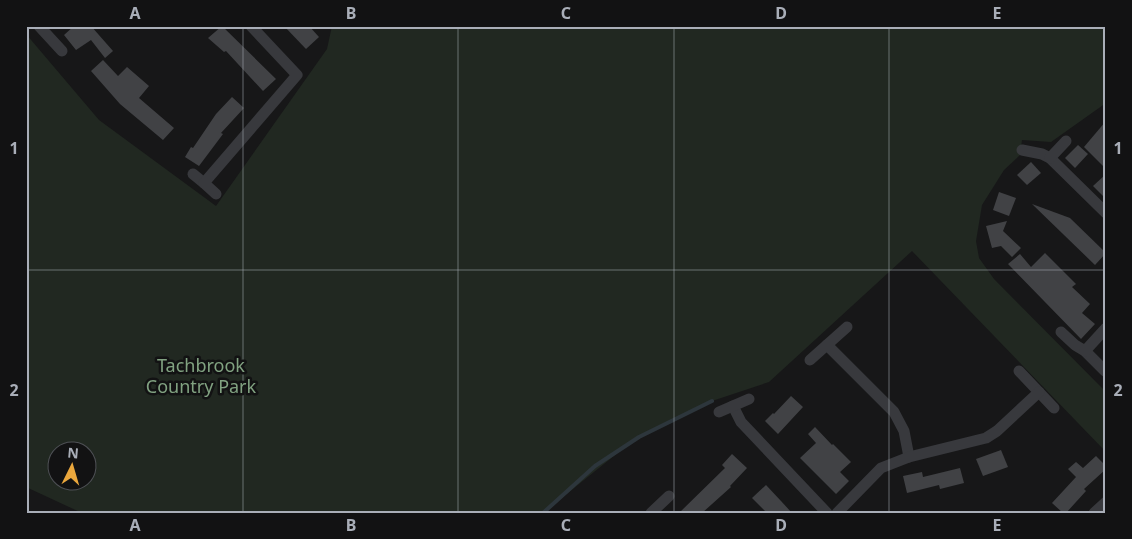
<svg xmlns="http://www.w3.org/2000/svg" width="1132" height="539" font-family="'Noto Sans',sans-serif">
  <style>
    .green { fill: #212821; fill-rule: evenodd }
    .lines { fill: none; stroke-linecap: round; stroke-linejoin: round }
    .stream { stroke: #2d363c; stroke-width: 4 }
    .building { fill: #414245 }
    .street { stroke: #38393d; stroke-width: 11 }
    .grid { fill: none; stroke: #a9aeb8; stroke-width: 1; stroke-opacity: 0.55 }
    .labels { text-anchor: middle; stroke-width: 5; stroke-linejoin: round; paint-order: stroke }
    .park-label { font-size: 18px; fill: #81a281; stroke: #121213 }
    .neatline { fill: none; stroke: #a9aeb8; stroke-width: 2 }
    .grid-label { font-size: 16px; text-anchor: middle; font-weight: bold; fill: #a9aeb8 }
  </style>
  <rect width="100%" height="100%" fill="#171718"/>
  <path class="green" d="M 332,26 L 1106,26 L 1106,103 L 1051,142 L 1022,140 L 1020,155 L 1004,170 L 982,205 L 976,241 L 979,258 L 994,279 L 1106,392 L 1106,452 L 912,251 L 769,382 L 712,401 L 635,439 L 543,513 L 82,513 L 26,487 L 26,34 L 99,120 L 216,206 L 327,49 ZM 58,452 L 88,452 L 88,482 L 58,482 Z"/>
  <g class="lines">
    <polyline class="stream" points="543,513 595,466 639,437 712,401"/>
  </g>
  <g class="building">
    <polygon points="74,26 91,26 113,51 105,58 91,40 76,50 64,35"/>
    <polygon points="222,26 276,79 263,91 226,51 224,52 208,38"/>
    <polygon points="284,26 309,26 319,37 306,49"/>
    <polygon points="103,60 118,76 127,67 149,86 139,98 174,128 163,140 120,104 91,71"/>
    <polygon points="232,97 244,108 221,133 223,134 199,166 185,157 191,147 193,148 216,114"/>
    <polygon points="1106,121 1106,169 1084,147"/>
    <polygon points="1078,145 1088,154 1075,168 1065,158"/>
    <polygon points="1031,162 1041,173 1027,185 1017,175"/>
    <polygon points="1106,174 1106,199 1093,186"/>
    <polygon points="999,192 1016,198 1009,216 993,210"/>
    <polygon points="1032,204 1070,218 1106,253 1095,265"/>
    <polygon points="1007,221 1003,231 1021,248 1012,257 1001,246 992,248 986,226"/>
    <polygon points="1045,253 1076,284 1072,287 1090,304 1082,313 1095,324 1081,339 1008,264 1020,254 1031,267"/>
    <polygon points="791,396 803,407 778,434 765,421 773,413 774,414"/>
    <polygon points="815,427 832,445 833,444 851,462 840,472 849,481 836,494 800,458 816,443 808,434"/>
    <polygon points="1001,450 1008,467 983,476 976,459"/>
    <polygon points="732,454 747,468 730,486 731,487 702,513 679,513 725,468 722,465"/>
    <polygon points="1096,456 1106,466 1106,469 1084,489 1086,491 1066,513 1063,513 1052,503 1076,477 1068,469 1076,462 1083,468"/>
    <polygon points="960,468 964,483 940,489 939,485 907,493 903,476 922,472 923,477"/>
    <polygon points="766,485 781,501 792,513 767,513 752,498"/>
  </g>
  <g class="lines">
    <g class="street">
      <polyline points="39,26 62,51"/>
      <polyline points="1022,150 1042,154 1050,158 1106,213"/>
      <polyline points="1050,158 1066,141"/>
      <polyline points="193,174 204,183"/>
      <polyline points="216,194 204,183 297,75 251,26"/>
      <polyline points="1061,332 1075,345 1085,351 1105,371"/>
      <polyline points="827,345 894,412 904,431 909,457"/>
      <polyline points="1085,351 1106,328"/>
      <polyline points="810,360 847,327"/>
      <polyline points="1019,371 1054,408"/>
      <polyline points="733,406 741,422 827,513"/>
      <polyline points="719,412 749,399"/>
      <polyline points="651,513 669,496"/>
      <polyline points="837,513 881,468 909,457 986,438 997,431 1039,392"/>
      <polyline points="1094,513 1106,502"/>
    </g>
  </g>
  <path class="grid" d="M 243,26 L 243,513M 458,26 L 458,513M 674,26 L 674,513M 889,26 L 889,513M 26,270 L 1106,270"/>
  <g class="labels">
    <g class="park-label">
      <text x="201" y="372">Tachbrook<tspan x="201" dy="21">Country Park</tspan></text>
    </g>
  </g>
  <rect width="1132" height="539" fill="none" stroke="#121213" stroke-width="55"/>
  <g transform="translate(72 466) rotate(5)"><circle r="24" fill="#121213" stroke="#4e5055"/>
  <path d="M0-4L9 19L0 12L-9 19Z" fill="#eaa73d"/>
  <text y="-8" font-size="14" font-weight="bold" text-anchor="middle" fill="#a9aeb8">N</text>
  </g>
  <rect x="28" y="28" width="1076" height="484" class="neatline"/>
  <g class="grid-label">
    <text x="135" y="19">A</text>
    <text x="351" y="19">B</text>
    <text x="566" y="19">C</text>
    <text x="781" y="19">D</text>
    <text x="997" y="19">E</text>
    <text x="14" y="154">1</text>
    <text x="1118" y="154">1</text>
    <text x="14" y="396">2</text>
    <text x="1118" y="396">2</text>
    <text x="135" y="531">A</text>
    <text x="351" y="531">B</text>
    <text x="566" y="531">C</text>
    <text x="781" y="531">D</text>
    <text x="997" y="531">E</text>
  </g>
</svg>
